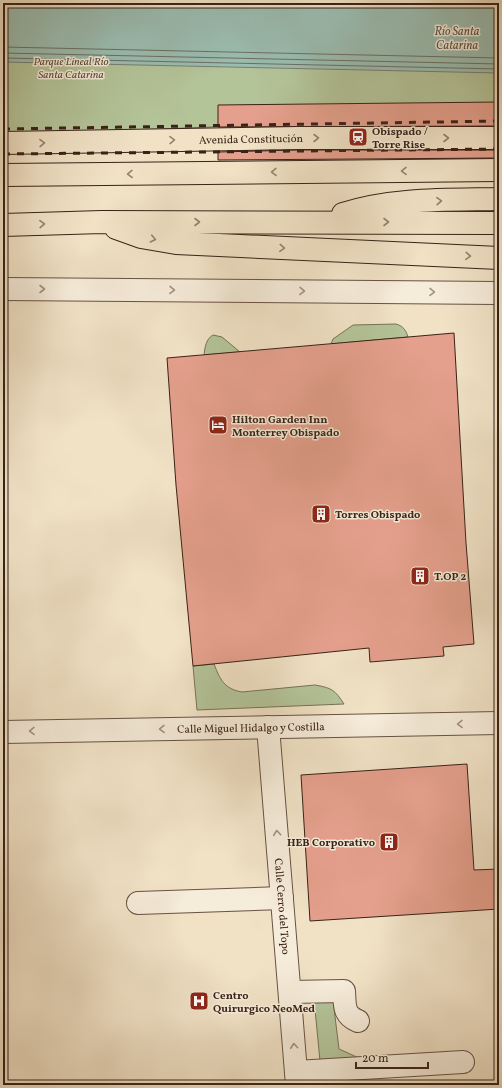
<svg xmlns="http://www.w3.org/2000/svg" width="502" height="1088" font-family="Vollkorn,serif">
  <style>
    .green { fill: #b4c499; stroke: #767358 }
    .water { fill: #9bbeb2; stroke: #748074 }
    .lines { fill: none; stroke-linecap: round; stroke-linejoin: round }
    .shore { stroke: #6a7064; stroke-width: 1 }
    .building { fill: #e5a08d; stroke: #392217 }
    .minor-casing { stroke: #675243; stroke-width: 24 }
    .major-casing { stroke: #392217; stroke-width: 24 }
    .highway-casing { stroke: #392217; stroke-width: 24 }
    .minor { stroke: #f6ecda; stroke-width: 22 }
    .major { stroke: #f1e2c6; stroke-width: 22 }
    .highway { stroke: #f1e2c6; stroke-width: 22 }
    .rail { stroke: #392217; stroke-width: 3; stroke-dasharray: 7 7; stroke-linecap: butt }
    .oneway { stroke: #95826e }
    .oneway2 { stroke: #a19182 }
    .labels { text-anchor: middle; stroke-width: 3; stroke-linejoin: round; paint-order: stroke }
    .park-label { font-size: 11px; font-style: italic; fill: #584a38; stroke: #f6ecda }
    .poi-label { font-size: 11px; font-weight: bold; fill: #392217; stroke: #f6ecda; text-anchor: start }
    .street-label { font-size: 11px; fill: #392217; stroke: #f6ecda }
    .water-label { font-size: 12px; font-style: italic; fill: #565146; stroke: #f6ecda }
  </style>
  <rect width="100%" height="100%" fill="#f1e2c6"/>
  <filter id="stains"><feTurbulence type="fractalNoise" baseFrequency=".005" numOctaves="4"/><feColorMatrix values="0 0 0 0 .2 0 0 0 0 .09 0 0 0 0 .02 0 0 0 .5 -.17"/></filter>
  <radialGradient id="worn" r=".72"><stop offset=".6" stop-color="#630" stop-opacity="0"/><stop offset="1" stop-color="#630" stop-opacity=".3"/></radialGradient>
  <g class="green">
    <polygon points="3,3 499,3 499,123 316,123 3,135"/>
    <path d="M 396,324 C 403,326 406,330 408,337 L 331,344 L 333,339 L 353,325 Z"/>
    <path d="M 213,335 L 222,337 L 240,352 L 204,355 C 205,347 206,339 213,335 Z"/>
    <path d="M 214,664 C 220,679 224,689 242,692 L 315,685 C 332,688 335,690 344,704 L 197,710 L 193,666 Z"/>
    <polygon points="314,999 333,1000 339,1049 370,1063 320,1061"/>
  </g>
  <polygon class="water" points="3,3 499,3 499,73 3,62"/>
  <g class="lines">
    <g class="shore">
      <polyline points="3,47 499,58"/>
      <polyline points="3,53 499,64"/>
      <polyline points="3,58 499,69"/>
    </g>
  </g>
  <g class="building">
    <polygon points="499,102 499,126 218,127 218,105"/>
    <polygon points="298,150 499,150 499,158 218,160 218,152"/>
    <polygon points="454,333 466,543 474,644 443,647 444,656 370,662 369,648 193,666 176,485 167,358"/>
    <polygon points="467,764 474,870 499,869 499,909 310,921 301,775"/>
  </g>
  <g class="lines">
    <defs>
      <g id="minor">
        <polyline points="3,289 499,293"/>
        <path id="s1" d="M 268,727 L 297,1085"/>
        <path id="s2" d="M 3,732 L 499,723"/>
        <polyline points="138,903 282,898"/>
        <path d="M 290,992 L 344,991 C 345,1005 343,1015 358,1021"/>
        <polyline points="296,1072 463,1062"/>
      </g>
      <polyline id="major" points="3,175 499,170"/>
      <g id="highway">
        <path id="s3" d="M 3,143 L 298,138 L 499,138"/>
        <path d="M 343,214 C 393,198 447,200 499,199"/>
        <polyline points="3,225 102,222 499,223"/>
        <polyline points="116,228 141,237 176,243 499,258"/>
      </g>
    </defs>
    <use href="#minor" class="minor-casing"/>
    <use href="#major" class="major-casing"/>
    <use href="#highway" class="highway-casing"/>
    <use href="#minor" class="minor"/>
    <use href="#major" class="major"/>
    <use href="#highway" class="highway"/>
    <g class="rail">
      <polyline points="3,129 499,121"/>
      <polyline points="3,154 499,149"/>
    </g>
  </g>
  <defs><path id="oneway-chevron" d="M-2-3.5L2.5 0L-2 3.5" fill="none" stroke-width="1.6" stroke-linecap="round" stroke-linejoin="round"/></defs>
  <g class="oneway">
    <use href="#oneway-chevron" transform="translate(316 138)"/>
    <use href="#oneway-chevron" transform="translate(446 138)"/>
    <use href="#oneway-chevron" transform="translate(172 140) rotate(-1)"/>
    <use href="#oneway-chevron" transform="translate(42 143) rotate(-1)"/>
    <use href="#oneway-chevron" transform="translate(404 171) rotate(179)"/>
    <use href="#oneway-chevron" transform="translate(274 172) rotate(179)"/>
    <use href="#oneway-chevron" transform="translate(130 174) rotate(179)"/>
    <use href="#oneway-chevron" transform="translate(439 201) rotate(-2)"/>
    <use href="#oneway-chevron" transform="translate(197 222)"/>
    <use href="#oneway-chevron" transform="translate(386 222)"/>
    <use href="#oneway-chevron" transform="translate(42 224) rotate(-2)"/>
    <use href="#oneway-chevron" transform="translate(153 239) rotate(12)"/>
    <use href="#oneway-chevron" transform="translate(282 248) rotate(3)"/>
    <use href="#oneway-chevron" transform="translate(468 256) rotate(3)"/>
  </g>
  <g class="oneway2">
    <use href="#oneway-chevron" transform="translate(42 289)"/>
    <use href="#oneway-chevron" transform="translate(172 290) rotate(1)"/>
    <use href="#oneway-chevron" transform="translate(302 291) rotate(1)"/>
    <use href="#oneway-chevron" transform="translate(432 292) rotate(1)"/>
    <use href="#oneway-chevron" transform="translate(460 724) rotate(179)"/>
    <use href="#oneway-chevron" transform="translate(162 729) rotate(179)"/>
    <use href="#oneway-chevron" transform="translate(32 731) rotate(179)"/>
    <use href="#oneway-chevron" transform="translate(277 833) rotate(-95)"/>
    <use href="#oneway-chevron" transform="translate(294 1046) rotate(-95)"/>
  </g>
  <defs>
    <symbol id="station-square" viewBox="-11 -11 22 22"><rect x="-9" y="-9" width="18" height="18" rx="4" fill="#8f2418" stroke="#f6ecda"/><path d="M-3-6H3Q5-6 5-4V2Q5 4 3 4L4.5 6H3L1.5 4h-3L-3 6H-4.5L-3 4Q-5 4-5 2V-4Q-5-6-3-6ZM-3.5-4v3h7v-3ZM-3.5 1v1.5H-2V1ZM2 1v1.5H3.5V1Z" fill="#fff"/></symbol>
    <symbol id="hotel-square" viewBox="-11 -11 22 22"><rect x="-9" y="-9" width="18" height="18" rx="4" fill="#8f2418" stroke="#f6ecda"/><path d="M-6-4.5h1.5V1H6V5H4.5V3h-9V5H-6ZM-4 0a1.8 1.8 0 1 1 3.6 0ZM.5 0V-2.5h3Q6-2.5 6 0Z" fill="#fff"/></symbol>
    <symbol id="building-square" viewBox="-11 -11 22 22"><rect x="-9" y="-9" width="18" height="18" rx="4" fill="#8f2418" stroke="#f6ecda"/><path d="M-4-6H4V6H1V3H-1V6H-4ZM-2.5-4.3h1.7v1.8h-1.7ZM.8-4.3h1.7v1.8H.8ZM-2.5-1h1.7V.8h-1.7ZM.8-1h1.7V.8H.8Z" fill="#fff"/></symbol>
    <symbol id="hospital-square" viewBox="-11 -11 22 22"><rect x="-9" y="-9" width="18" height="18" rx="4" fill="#8f2418" stroke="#f6ecda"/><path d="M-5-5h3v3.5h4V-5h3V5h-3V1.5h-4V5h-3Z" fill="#fff"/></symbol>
  </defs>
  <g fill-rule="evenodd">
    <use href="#station-square" x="347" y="126" width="22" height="22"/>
    <use href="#hotel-square" x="207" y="414" width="22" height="22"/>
    <use href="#building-square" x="310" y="503" width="22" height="22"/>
    <use href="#building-square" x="409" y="565" width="22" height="22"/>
    <use href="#building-square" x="378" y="831" width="22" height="22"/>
    <use href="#hospital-square" x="188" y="990" width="22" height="22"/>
  </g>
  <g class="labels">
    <g class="park-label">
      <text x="71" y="65">Parque Lineal Río<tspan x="71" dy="13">Santa Catarina</tspan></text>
    </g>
    <g class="poi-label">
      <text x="372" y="135">Obispado /<tspan x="372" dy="13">Torre Rise</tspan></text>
      <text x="232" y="423">Hilton Garden Inn<tspan x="232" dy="13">Monterrey Obispado</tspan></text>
      <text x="335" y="518">Torres Obispado</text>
      <text x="434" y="580">T.OP 2</text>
      <text x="375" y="846" text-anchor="end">HEB Corporativo</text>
      <text x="213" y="999">Centro<tspan x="213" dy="13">Quirurgico NeoMed</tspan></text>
    </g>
    <g class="street-label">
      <text dy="4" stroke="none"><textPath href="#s3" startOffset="248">Avenida Constitución</textPath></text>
      <text dy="4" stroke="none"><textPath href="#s2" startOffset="248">Calle Miguel Hidalgo y Costilla</textPath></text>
      <text dy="4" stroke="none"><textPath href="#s1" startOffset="180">Calle Cerro del Topo</textPath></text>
    </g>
    <g class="water-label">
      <text x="457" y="35">Río Santa<tspan x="457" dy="14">Catarina</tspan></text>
    </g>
  </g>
  <rect width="502" height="1088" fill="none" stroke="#f1e2c6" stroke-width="16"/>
  <rect x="4" y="4" width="494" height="1080" fill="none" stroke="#392217" stroke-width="2"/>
  <rect x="8" y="8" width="486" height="1072" fill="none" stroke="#392217"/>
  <path d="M356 1062v6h72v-6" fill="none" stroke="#392217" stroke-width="2"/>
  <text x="362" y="1062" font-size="12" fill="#392217" stroke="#f6ecda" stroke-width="3" paint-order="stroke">20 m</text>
  <rect width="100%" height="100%" filter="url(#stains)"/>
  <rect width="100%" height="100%" fill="url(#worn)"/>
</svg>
